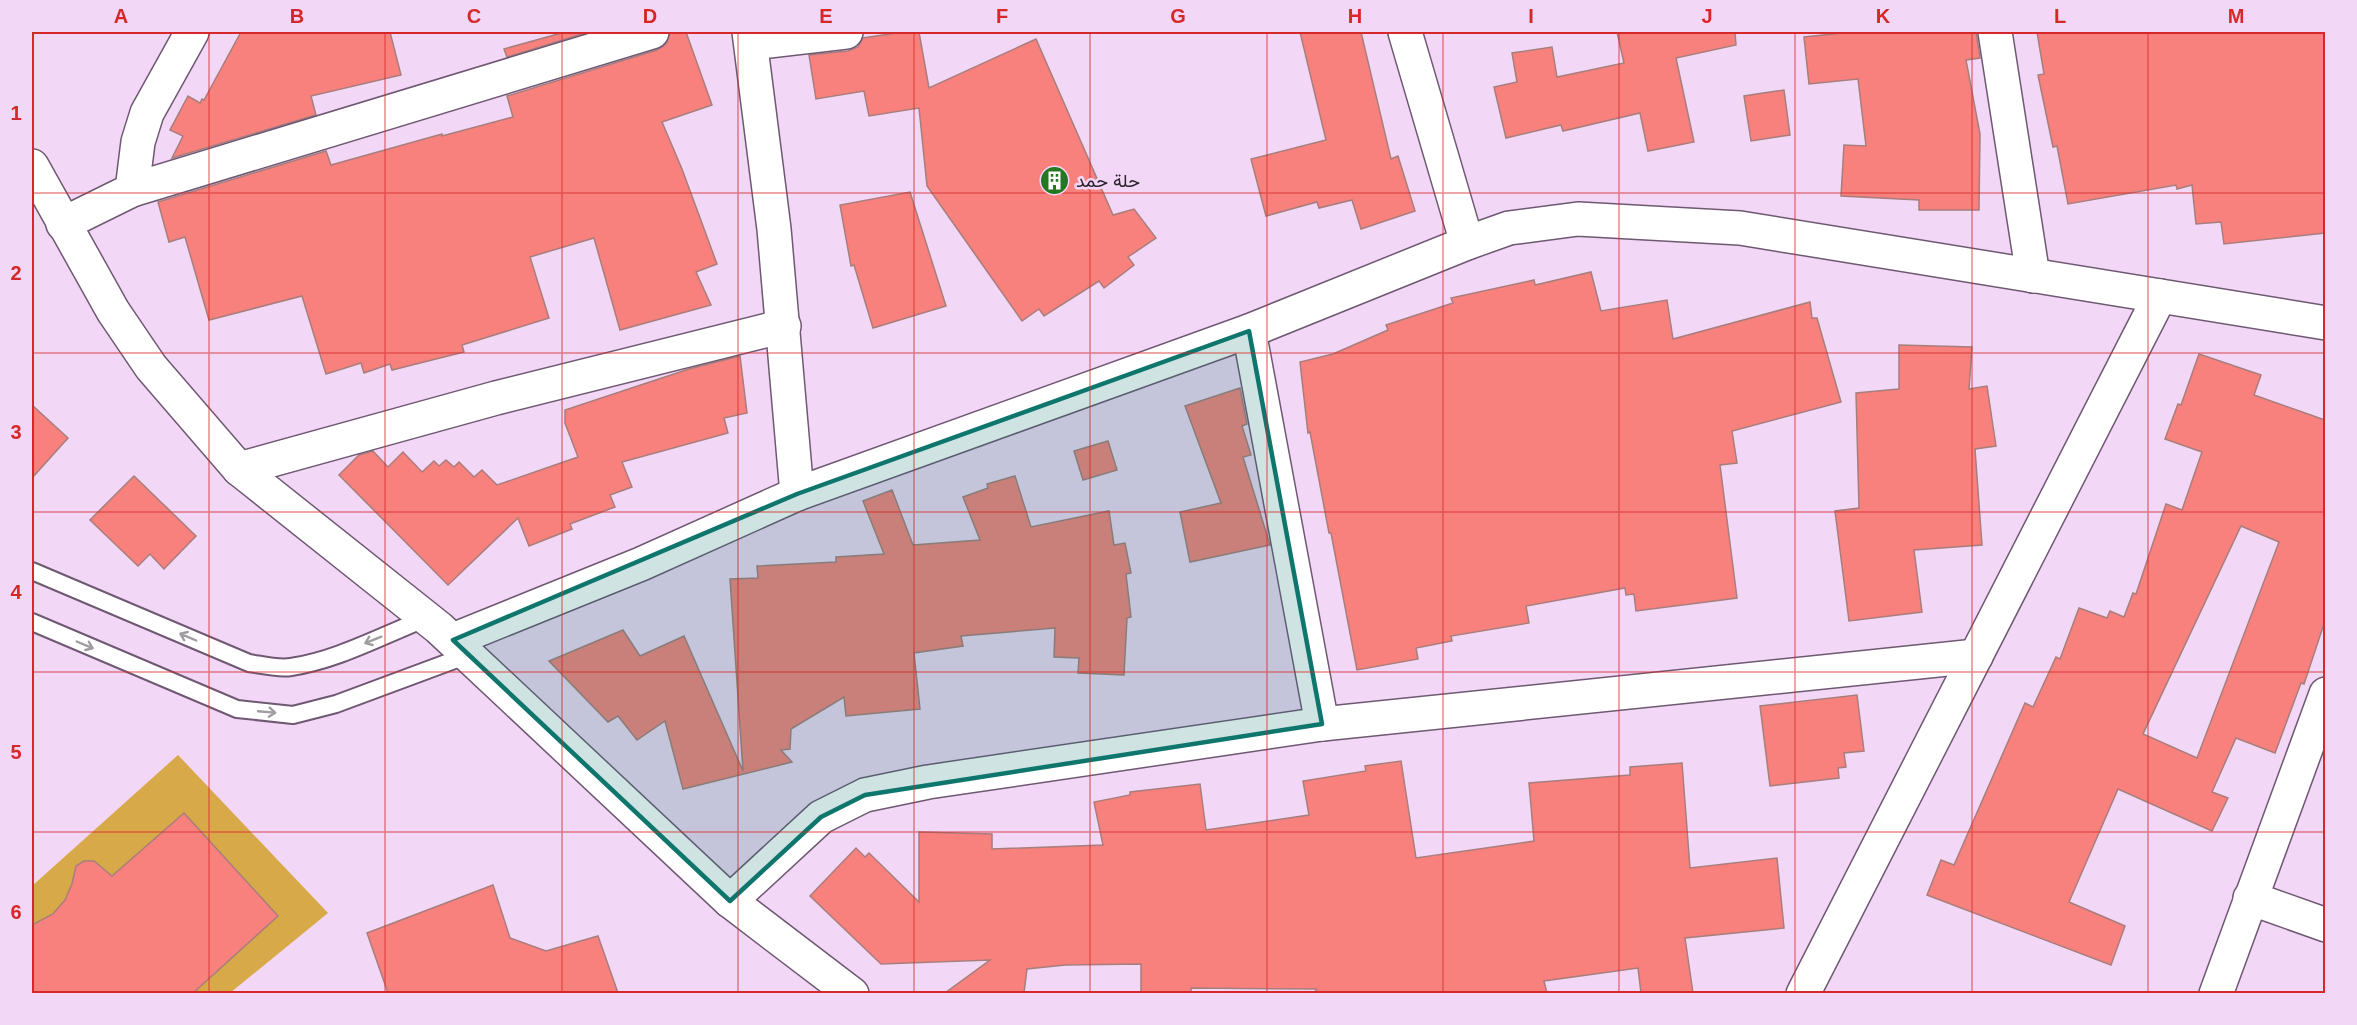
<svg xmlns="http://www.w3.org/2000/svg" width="2357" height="1025" font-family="Helvetica,Vazirmatn,sans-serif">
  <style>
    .green { fill: #d8a949 }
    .building { fill: #f8817e; stroke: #a77e7c; stroke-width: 1.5; fill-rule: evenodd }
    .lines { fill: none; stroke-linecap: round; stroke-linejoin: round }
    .service-casing { stroke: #6f5872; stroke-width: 20 }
    .minor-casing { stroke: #6f5872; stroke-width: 36 }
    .service { stroke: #fff; stroke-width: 16 }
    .minor { stroke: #fff; stroke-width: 33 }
    .oneway { stroke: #a09ca1 }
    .marked { fill: #0f766e; fill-opacity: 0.2; stroke: #0f766e; stroke-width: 4.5; stroke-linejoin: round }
    .grid { fill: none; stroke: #d62828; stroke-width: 1.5; stroke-opacity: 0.55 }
    .labels { text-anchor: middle; stroke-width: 5; stroke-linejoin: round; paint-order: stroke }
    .poi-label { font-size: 18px; fill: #2c222e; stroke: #f2d7f6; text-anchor: start }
    .neatline { fill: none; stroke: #d62828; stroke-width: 2 }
    .grid-label { font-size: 20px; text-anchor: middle; font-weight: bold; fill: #d62828 }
  </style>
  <rect width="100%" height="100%" fill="#f2d7f6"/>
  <polygon class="green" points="178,755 328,913 230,993 32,993 32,886"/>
  <g class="building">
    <polygon points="241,32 390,32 401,75 311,96 316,115 172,158 183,136 170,130 188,96 200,103 202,99 204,100"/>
    <polygon points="565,32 589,32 507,57 504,49"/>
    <polygon points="670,32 686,32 712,105 662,122 682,169 717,264 696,272 711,305 620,330 594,238 530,257 549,318 462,345 464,352 392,370 390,364 364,373 361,363 326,374 302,296 209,320 185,237 169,242 158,202 326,151 331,165 442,134 442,136 513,117 507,96 657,50 666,44"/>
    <polygon points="903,32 919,32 929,88 1036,39 1113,215 1134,209 1156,238 1128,257 1134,265 1104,288 1099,281 1044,316 1039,309 1022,321 927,186 919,108 869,116 864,91 816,99 809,55 848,51 858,47 863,38"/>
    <polygon points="1300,32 1361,32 1391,159 1398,156 1415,211 1361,229 1352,200 1319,208 1317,202 1266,216 1251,159 1326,140"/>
    <polygon points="1617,32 1735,32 1736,45 1676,58 1694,142 1648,151 1640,113 1563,131 1561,125 1506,138 1494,87 1517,82 1512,53 1552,47 1557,77 1624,63"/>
    <polygon points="1853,32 1976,32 1980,58 1966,60 1980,134 1979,210 1919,210 1919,200 1841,196 1844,145 1866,146 1858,79 1809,84 1804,37"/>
    <polygon points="2037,32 2325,32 2325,233 2224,244 2221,222 2196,224 2192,185 2177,189 2176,185 2068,204 2057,146 2053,147 2038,75 2044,74"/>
    <polygon points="1784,90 1790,135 1751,141 1744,96"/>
    <polygon points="910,192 946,306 873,328 854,265 851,266 840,205"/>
    <polygon points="1591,272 1601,311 1667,300 1673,339 1810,302 1812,318 1817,318 1841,402 1732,431 1737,463 1720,465 1737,598 1636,611 1634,594 1626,595 1625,588 1526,606 1529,623 1451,636 1452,641 1416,648 1418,659 1357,670 1331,533 1329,533 1310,432 1308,433 1300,362 1333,354 1388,330 1386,325 1453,303 1451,298 1534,280 1535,285"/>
    <polygon points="1899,345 1972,347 1969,389 1987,386 1996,446 1975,449 1982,545 1914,550 1922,612 1849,621 1835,511 1859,508 1856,393 1899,389"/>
    <path d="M 2199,354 L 2261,375 L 2254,395 L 2325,420 L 2325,621 L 2304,684 L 2301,683 L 2275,753 L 2236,738 L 2212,792 L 2228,798 L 2212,831 L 2118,789 L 2069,902 L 2125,926 L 2111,965 L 1927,895 L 1941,860 L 1954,865 L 2025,703 L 2033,707 L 2056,657 L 2060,659 L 2079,608 L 2107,618 L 2110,611 L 2124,617 L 2133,593 L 2136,594 L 2166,504 L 2182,510 L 2202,452 L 2165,439 L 2178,404 L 2181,405 ZM 2241,526 L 2279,542 L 2197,758 L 2143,734 Z"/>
    <polygon points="740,356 747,413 724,418 728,433 622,462 632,487 610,495 615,507 570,524 572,529 529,546 518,518 448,585 339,475 359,455 373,451 388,467 403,452 422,472 434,461 439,466 446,460 454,467 459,462 474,477 482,470 497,485 578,457 565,423 565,410 689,369"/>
    <polygon points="1240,388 1247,424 1242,426 1251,455 1243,457 1270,545 1190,562 1180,512 1221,503 1185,406"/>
    <polygon points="32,405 68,438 32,478"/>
    <polygon points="1108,441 1117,470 1083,480 1074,451"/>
    <polygon points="134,476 196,536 164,569 150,554 138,566 90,520"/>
    <polygon points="1015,476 1031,527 1109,511 1114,545 1125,543 1131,573 1126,574 1131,617 1127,618 1124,675 1078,673 1079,658 1054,657 1055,628 961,636 963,646 914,653 920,709 846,716 844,697 791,729 790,749 781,750 792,762 683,789 665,721 637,740 618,716 608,722 549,661 623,630 640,656 684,636 743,771 730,579 758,578 757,566 836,562 836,557 884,554 863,501 892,490 913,545 980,540 963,497 988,488 987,484"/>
    <polygon points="1857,695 1864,751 1844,753 1846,767 1838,768 1839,778 1770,786 1760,706"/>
    <polygon points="1401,761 1416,858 1534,841 1529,783 1630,775 1630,767 1682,763 1690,868 1777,858 1784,928 1685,938 1693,993 1641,993 1638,968 1544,981 1547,993 1315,993 1316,989 1191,988 1191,993 1141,993 1141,964 1065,965 1027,969 1024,993 945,993 990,960 881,964 810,896 856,848 865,857 869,853 919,902 919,832 992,834 992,849 1103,845 1094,802 1130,795 1130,792 1200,784 1206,830 1309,815 1303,781 1366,771 1365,766"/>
    <polygon points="184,813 278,916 193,993 32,993 32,925 53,914 65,900 72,884 76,866 84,861 94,861 112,876"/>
    <polygon points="493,885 510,938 546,951 598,936 618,993 388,993 367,933"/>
  </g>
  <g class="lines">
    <defs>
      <g id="service">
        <path d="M 32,571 L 249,663 C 262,665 278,669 291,667 C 338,660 383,635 427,618"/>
        <polyline points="32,622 237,709 293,715 336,704 468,655"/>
      </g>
      <g id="minor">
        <polyline points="749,32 774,229 797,494"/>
        <polyline points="1405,32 1467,243"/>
        <polyline points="1995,32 2033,276"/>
        <polyline points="752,43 846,32"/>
        <polyline points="32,166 113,311 151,367 239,469 439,628 730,901 852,994"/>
        <polyline points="132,190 138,142 147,113 192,32"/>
        <polyline points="63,224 132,190 652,32"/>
        <polyline points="1249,331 1322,724"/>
        <polyline points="239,469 496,398 784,326"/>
        <polyline points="453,640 641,564 797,494 1249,331 1467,243 1509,228 1578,219 1740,228 2326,323"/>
        <polyline points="2250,898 2326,925"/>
        <polyline points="730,901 821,817 865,795 928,782 1322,724 1976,656"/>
        <polyline points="1803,994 2160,296"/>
        <polyline points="2216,994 2326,694"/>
      </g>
    </defs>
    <use href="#service" class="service-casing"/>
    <use href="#minor" class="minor-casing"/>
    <use href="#service" class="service"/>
    <use href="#minor" class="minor"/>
  </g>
  <defs><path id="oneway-shaft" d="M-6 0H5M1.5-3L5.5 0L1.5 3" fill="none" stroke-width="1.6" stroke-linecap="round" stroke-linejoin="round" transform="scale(1.5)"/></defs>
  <g class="oneway">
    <use href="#oneway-shaft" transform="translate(188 637) rotate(-157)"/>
    <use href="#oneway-shaft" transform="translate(373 640) rotate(158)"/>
    <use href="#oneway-shaft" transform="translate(85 645) rotate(23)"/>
    <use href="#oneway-shaft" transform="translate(267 712) rotate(5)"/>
  </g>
  <path class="marked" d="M 1249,331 L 1322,724 L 865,795 L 821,817 L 730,901 L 453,640 L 797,494 Z"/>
  <path class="grid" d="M 209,32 L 209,994M 385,32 L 385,994M 562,32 L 562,994M 738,32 L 738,994M 914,32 L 914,994M 1090,32 L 1090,994M 1267,32 L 1267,994M 1443,32 L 1443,994M 1619,32 L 1619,994M 1795,32 L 1795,994M 1972,32 L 1972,994M 2148,32 L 2148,994M 32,193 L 2326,193M 32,353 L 2326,353M 32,512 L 2326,512M 32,672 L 2326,672M 32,832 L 2326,832"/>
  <defs>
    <symbol id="building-disc" viewBox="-11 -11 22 22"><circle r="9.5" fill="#267722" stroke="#f2d7f6"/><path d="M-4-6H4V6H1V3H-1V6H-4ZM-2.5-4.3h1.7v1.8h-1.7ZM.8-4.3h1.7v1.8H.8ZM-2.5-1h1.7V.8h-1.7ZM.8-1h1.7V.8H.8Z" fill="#fff"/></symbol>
  </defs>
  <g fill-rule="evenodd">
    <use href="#building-disc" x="1038" y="164" width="33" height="33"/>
  </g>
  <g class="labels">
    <g class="poi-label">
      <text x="1076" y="187">حلة حمد</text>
    </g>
  </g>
  <rect width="2357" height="1025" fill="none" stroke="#f2d7f6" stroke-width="66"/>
  <rect x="33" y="33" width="2291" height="959" class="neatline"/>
  <g class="grid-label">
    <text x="121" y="23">A</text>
    <text x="297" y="23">B</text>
    <text x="474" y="23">C</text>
    <text x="650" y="23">D</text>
    <text x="826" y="23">E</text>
    <text x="1002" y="23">F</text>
    <text x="1178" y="23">G</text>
    <text x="1355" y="23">H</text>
    <text x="1531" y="23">I</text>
    <text x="1707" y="23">J</text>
    <text x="1883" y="23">K</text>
    <text x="2060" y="23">L</text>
    <text x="2236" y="23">M</text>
    <text x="16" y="120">1</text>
    <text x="16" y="280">2</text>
    <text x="16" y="439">3</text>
    <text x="16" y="599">4</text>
    <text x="16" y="759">5</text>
    <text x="16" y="919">6</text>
  </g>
</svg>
